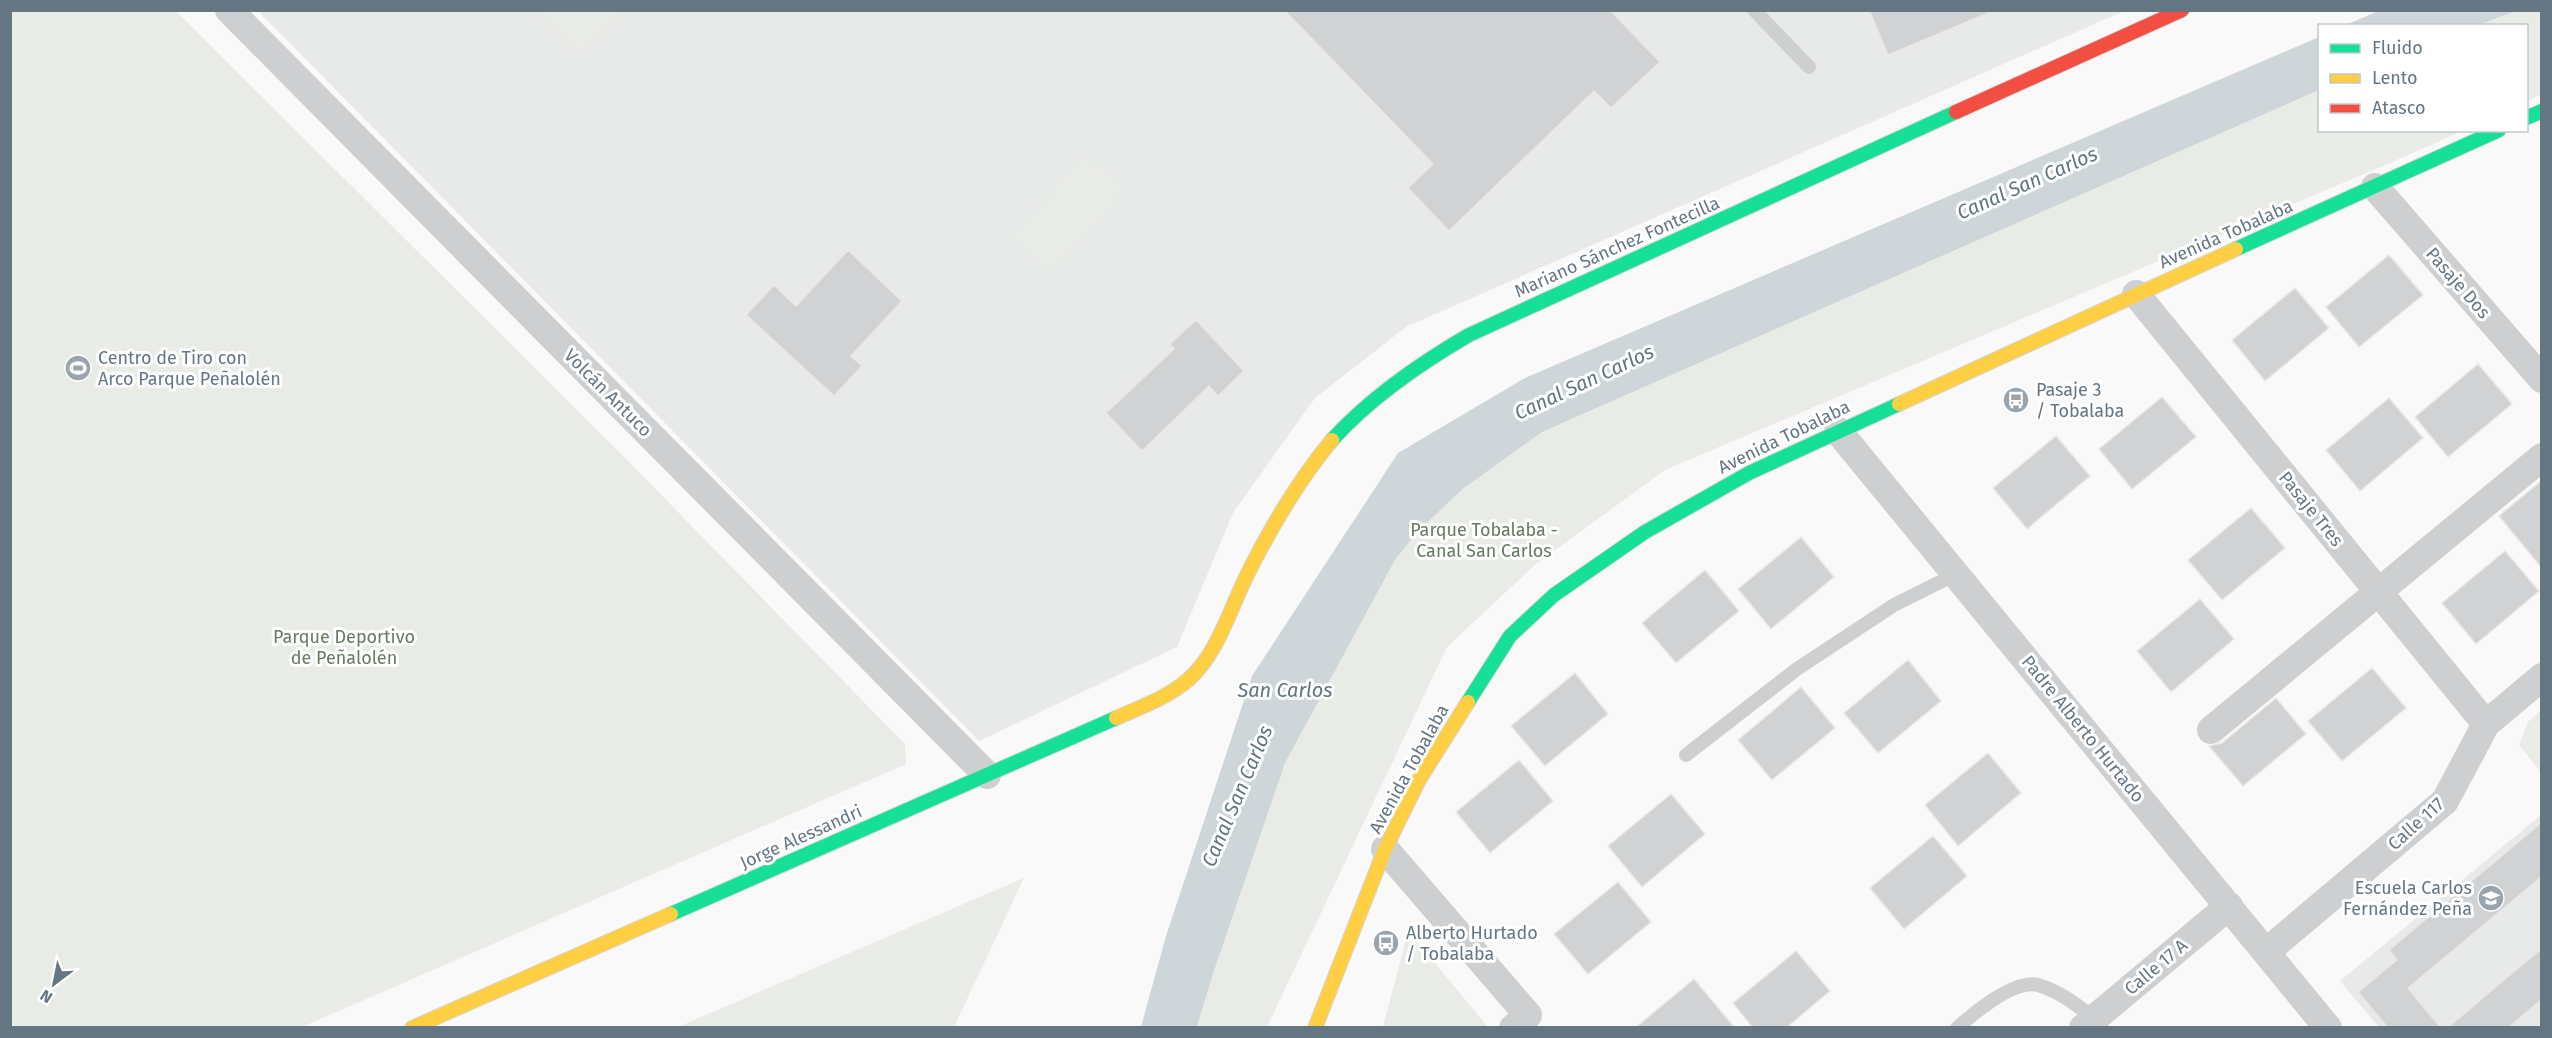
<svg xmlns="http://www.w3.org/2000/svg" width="2552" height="1038" font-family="'Fira Sans',sans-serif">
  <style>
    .built { fill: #e8e9e9 }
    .green { fill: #e8ebe6 }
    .water { fill: #ced6d9 }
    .building { fill: #d0d2d3; stroke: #e8e8e8; stroke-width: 1.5 }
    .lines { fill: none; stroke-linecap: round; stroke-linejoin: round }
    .fast-casing { stroke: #d5d6d7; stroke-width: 16 }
    .slow-casing { stroke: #d5d6d7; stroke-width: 16 }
    .jam-casing { stroke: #d5d6d7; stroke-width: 16 }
    .lane { stroke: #cecfd0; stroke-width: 14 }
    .street { stroke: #cecfd0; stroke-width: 28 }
    .fast { stroke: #16e098; stroke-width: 14 }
    .slow { stroke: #ffcf43; stroke-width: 14 }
    .jam { stroke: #f24e42; stroke-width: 14 }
    .labels { text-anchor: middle; stroke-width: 6; stroke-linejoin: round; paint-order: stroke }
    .street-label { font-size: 18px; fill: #657683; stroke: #fff }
    .poi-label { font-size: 18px; fill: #657683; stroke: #fff; text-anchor: start }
    .park-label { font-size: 18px; fill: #687a64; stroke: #fff }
    .water-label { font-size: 20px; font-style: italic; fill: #60757c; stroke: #fff }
  </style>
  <rect width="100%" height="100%" fill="#f9f9f9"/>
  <g class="built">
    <polygon points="258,11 2124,11 1406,327 1315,398 1233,513 1177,647 979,741"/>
    <polygon points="2541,815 2541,1027 2379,1027 2340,981"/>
  </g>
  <g class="green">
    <polygon points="10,11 176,11 628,461 905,744 906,764 302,1027 11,1027"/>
    <polygon points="533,11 627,11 580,56"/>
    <polygon points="2516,11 2541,11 2541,94 2527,101 2526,26 2479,26"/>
    <polygon points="2319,90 2320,130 2462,131 2383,166 1665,470 1536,564 1447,647 1267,1027 1197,1028 1213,974 1285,763 1395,560 1419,530 1464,488 1542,432"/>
    <polygon points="1085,153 1127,189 1053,274 1011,238"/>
    <polygon points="2541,710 2541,772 2519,745 2528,722"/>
    <polygon points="1024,878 954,1027 678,1027"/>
    <polygon points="1408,931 1488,1027 1383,1027"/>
  </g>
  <g class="water">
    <polygon points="2378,11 2378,10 2516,11 2479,25 2346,25"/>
    <polygon points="2319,37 2319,90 1542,432 1464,488 1419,530 1395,560 1285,763 1213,974 1197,1027 1141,1027 1166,936 1252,676 1398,453 1525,378"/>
  </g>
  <g class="building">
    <polygon points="1284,10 1610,10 1660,62 1611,108 1594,91 1449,231 1408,188 1433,164"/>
    <polygon points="1869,10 1993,10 1993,11 1888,55"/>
    <polygon points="848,250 902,301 851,356 862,366 834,396 746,315 774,285 796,306"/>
    <polygon points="2389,255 2423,295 2359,347 2326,307"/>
    <polygon points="2295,288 2329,328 2265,381 2232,340"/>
    <polygon points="1196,320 1244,371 1218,396 1209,386 1142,451 1106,413 1174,349 1170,344"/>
    <polygon points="2478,364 2512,404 2448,457 2415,417"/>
    <polygon points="2162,397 2196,437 2132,489 2099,449"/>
    <polygon points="2389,398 2423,438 2360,491 2326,450"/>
    <polygon points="2056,436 2090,476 2027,529 1993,488"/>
    <polygon points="2541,481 2541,567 2499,516"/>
    <polygon points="2251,508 2285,548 2222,600 2188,560"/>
    <polygon points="1801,537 1834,577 1771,629 1738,589"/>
    <polygon points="2505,551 2539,591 2476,644 2442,603"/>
    <polygon points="1705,570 1739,611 1676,663 1642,623"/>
    <polygon points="2200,599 2234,639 2171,692 2137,651"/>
    <polygon points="1908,660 1941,701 1878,753 1844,713"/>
    <polygon points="2372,668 2406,708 2342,761 2308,721"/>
    <polygon points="1575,673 1608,714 1545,766 1511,726"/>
    <polygon points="1801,687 1835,728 1772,780 1738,740"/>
    <polygon points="2276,698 2306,734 2243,786 2209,746 2222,743"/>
    <polygon points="1988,753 2021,793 1958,846 1925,805"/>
    <polygon points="1519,760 1553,801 1490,853 1456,812"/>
    <polygon points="1671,794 1705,834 1642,887 1608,846"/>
    <polygon points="2541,823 2541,877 2408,988 2441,1028 2388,1028 2358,992 2397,960 2389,950"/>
    <polygon points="1933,836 1967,876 1904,929 1870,888"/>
    <polygon points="1618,882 1651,922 1588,974 1554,934"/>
    <polygon points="2541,949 2541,1000 2508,1028 2447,1028"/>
    <polygon points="1796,951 1830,991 1786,1028 1753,1028 1733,1003"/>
    <polygon points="1694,979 1735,1028 1635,1028"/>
  </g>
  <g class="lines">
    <defs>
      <g id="fast">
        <polyline points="2526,118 2542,111"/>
        <polyline points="2236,249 2499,130"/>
        <path d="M 1332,440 C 1371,397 1419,364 1469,335 L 1956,112"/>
        <polyline points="1468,702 1510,636 1554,595 1645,532 1749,473 1899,404"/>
        <polyline points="671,914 1116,718"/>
      </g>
      <g id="slow">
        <polyline points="1899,404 2236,249"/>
        <path d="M 1116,718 C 1141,707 1169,697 1189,679 C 1218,653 1230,609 1247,575 C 1271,527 1297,482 1332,440"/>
        <polyline points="412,1028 671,914"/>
        <polyline points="1315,1028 1385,849 1419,780 1468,702"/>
      </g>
      <polyline id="jam" points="1956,112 2182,10"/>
    </defs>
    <use href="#fast" class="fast-casing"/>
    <use href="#slow" class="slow-casing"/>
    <use href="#jam" class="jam-casing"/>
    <g class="lane">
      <polyline points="1754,10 1809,67"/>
      <polyline points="1686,755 1797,669 1894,605 1956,574"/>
      <path d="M 1957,1028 C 1974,1013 2014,979 2038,985 C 2059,991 2077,1005 2094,1018"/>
    </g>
    <g class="street">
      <polyline points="229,10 987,775"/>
      <polyline points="2375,187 2542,379"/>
      <polyline points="2136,294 2486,724"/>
      <polyline points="1838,431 2328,1028"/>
      <polyline points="2211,730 2542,457"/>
      <polyline points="1385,849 1528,1015 1513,1028"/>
      <polyline points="2266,952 2445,801 2486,724 2542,677"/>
      <polyline points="2083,1028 2229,906"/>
    </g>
    <use href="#fast" class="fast"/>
    <use href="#slow" class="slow"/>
    <use href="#jam" class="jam"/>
  </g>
  <defs>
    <symbol id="stadium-disc" viewBox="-11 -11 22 22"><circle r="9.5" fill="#99a4ac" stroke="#fff"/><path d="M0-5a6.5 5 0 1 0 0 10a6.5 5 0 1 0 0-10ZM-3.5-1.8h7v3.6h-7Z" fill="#fff"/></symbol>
    <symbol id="bus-disc" viewBox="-11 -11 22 22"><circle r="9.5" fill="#99a4ac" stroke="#fff"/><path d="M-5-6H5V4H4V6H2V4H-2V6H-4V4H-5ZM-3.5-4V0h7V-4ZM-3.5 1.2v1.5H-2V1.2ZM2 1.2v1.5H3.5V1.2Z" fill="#fff"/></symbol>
    <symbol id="school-disc" viewBox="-11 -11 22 22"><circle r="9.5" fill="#99a4ac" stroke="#fff"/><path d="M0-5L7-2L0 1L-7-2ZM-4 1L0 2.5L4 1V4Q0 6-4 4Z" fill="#fff"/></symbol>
  </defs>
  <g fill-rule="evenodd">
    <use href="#stadium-disc" x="63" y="353" width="30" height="30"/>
    <use href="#bus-disc" x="2001" y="385" width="30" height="30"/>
    <use href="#school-disc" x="2476" y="883" width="30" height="30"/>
    <use href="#bus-disc" x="1371" y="928" width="30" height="30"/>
  </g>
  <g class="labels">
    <g class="street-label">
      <text transform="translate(2226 234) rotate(-24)" y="6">Avenida Tobalaba</text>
      <text transform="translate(1617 247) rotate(-24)" y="6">Mariano Sánchez Fontecilla</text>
      <text transform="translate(2458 283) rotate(49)" y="6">Pasaje Dos</text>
      <text transform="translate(608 393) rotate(45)" y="6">Volcán Antuco</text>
      <text transform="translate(1784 437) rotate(-26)" y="6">Avenida Tobalaba</text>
      <text transform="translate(2311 509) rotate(51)" y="6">Pasaje Tres</text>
      <text transform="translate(2083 729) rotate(51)" y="6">Padre Alberto Hurtado</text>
      <text transform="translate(1409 769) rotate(-61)" y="6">Avenida Tobalaba</text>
      <text transform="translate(2416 824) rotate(-42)" y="6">Calle 117</text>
      <text transform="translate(801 837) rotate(-24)" y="6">Jorge Alessandri</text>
      <text transform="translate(2156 967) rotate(-40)" y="6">Calle 17 A</text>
    </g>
    <g class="poi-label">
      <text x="98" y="364">Centro de Tiro con<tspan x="98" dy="21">Arco Parque Peñalolén</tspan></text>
      <text x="2036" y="396">Pasaje 3<tspan x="2036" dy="21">/ Tobalaba</tspan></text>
      <text x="2472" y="894" text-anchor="end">Escuela Carlos<tspan x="2472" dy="21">Fernández Peña</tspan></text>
      <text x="1406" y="939">Alberto Hurtado<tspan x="1406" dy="21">/ Tobalaba</tspan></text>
    </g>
    <g class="park-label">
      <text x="1484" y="536">Parque Tobalaba -<tspan x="1484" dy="21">Canal San Carlos</tspan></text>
      <text x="344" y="643">Parque Deportivo<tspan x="344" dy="21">de Peñalolén</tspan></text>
    </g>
    <g class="water-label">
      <text transform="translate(2027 183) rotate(-24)" y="7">Canal San Carlos</text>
      <text transform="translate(1584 382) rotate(-25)" y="7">Canal San Carlos</text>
      <text x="1285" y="697">San Carlos</text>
      <text transform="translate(1237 796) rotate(-67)" y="7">Canal San Carlos</text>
    </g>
  </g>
  <rect width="2552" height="1038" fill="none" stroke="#657683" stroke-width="24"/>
  <rect x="2318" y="24" width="210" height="108" fill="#ffffff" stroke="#c1c8cd" stroke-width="1.5"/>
  <rect x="2330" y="44" width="30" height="9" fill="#16e098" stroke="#c1c8cd" stroke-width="1.5"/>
  <text x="2372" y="54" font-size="18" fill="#657683">Fluido</text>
  <rect x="2330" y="74" width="30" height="9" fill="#ffcf43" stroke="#c1c8cd" stroke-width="1.5"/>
  <text x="2372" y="84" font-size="18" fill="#657683">Lento</text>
  <rect x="2330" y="104" width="30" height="9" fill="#f24e42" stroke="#c1c8cd" stroke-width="1.5"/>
  <text x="2372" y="114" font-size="18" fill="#657683">Atasco</text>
  <g transform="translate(54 984) rotate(212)" stroke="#ffffff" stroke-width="4.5" paint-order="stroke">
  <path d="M0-4.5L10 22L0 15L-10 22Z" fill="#657683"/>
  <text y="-9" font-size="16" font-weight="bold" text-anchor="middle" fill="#657683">N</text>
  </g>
</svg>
